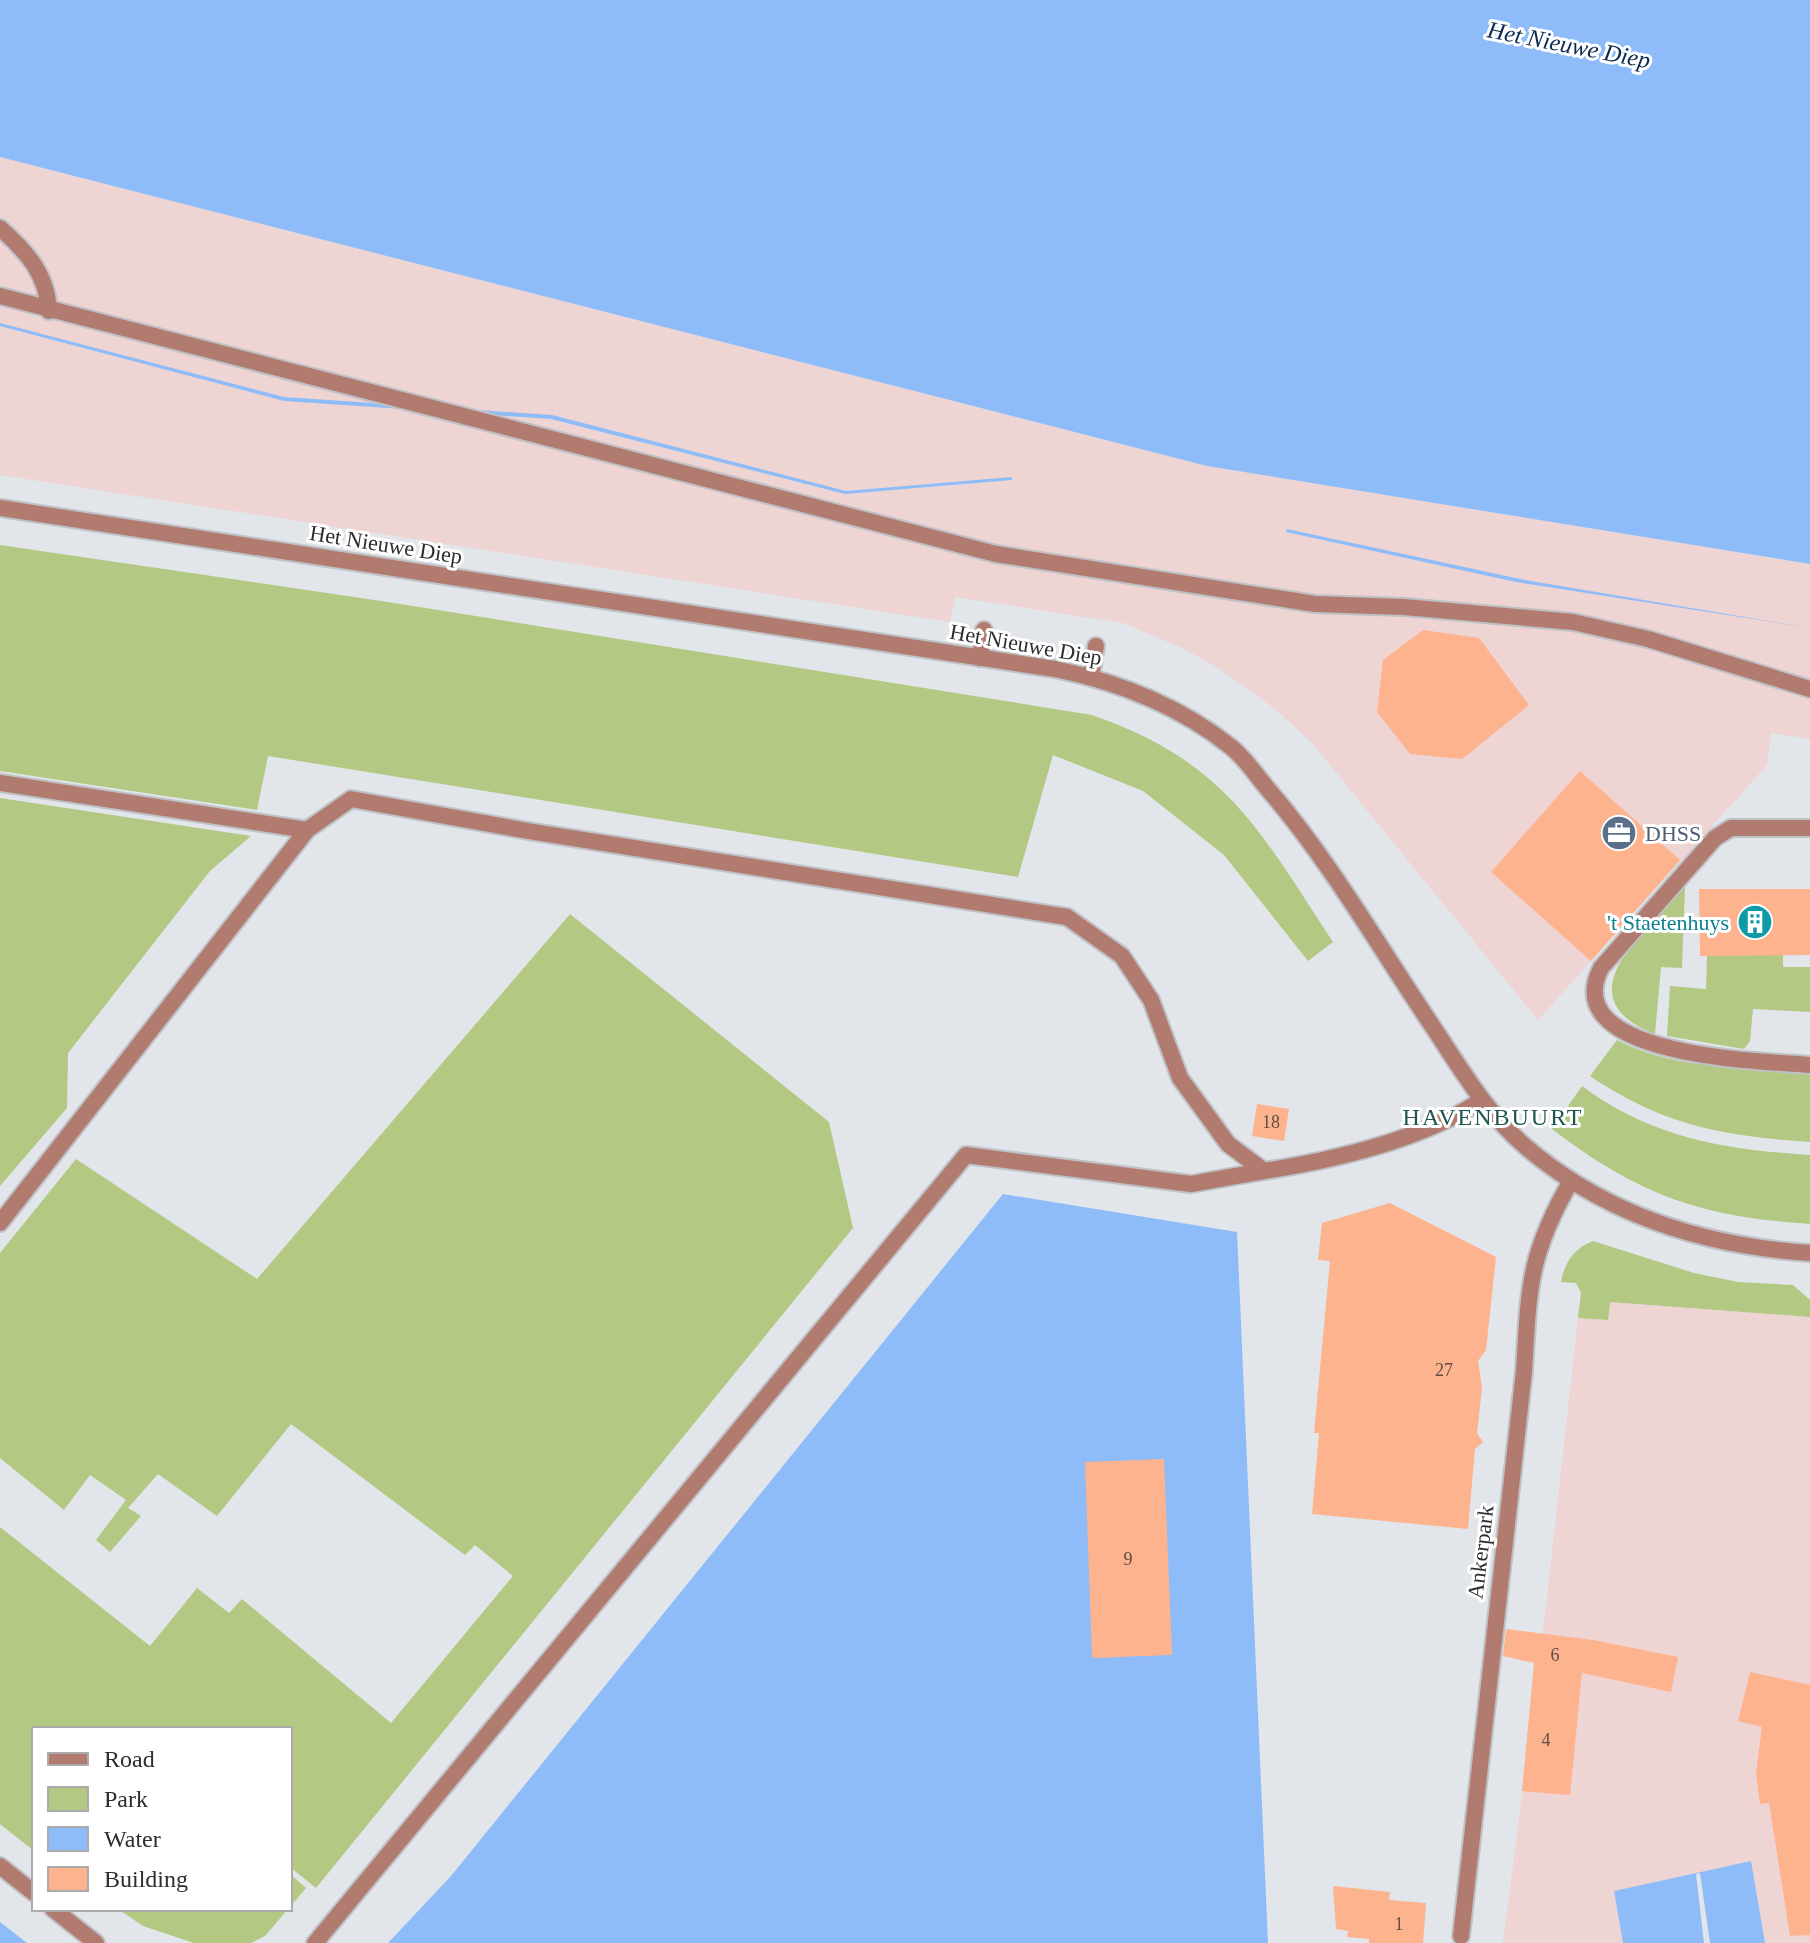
<svg xmlns="http://www.w3.org/2000/svg" width="1810" height="1943" font-family="Georgia,serif">
  <style>
    .industrial { fill: #efd4d4 }
    .green { fill: #b2c883 }
    .water { fill: #8ebcf9 }
    .pier { fill: #e2e6ea }
    .building { fill: #fdb38e }
    .lines { fill: none; stroke-linecap: round; stroke-linejoin: round }
    .service-casing { stroke: #bec1c5; stroke-width: 20 }
    .pedestrian-casing { stroke: #bec1c5; stroke-width: 20 }
    .minor-casing { stroke: #bec1c5; stroke-width: 20 }
    .tertiary-casing { stroke: #bec1c5; stroke-width: 20 }
    .service { stroke: #b27b70; stroke-width: 16 }
    .pedestrian { stroke: #b27b70; stroke-width: 16 }
    .minor { stroke: #b27b70; stroke-width: 16 }
    .tertiary { stroke: #b27b70; stroke-width: 16 }
    .labels { text-anchor: middle; stroke-width: 6; stroke-linejoin: round; paint-order: stroke }
    .number-label { font-size: 18px; fill: #604e47 }
    .street-label { font-size: 22px; fill: #2c2d2f; stroke: #fff }
    .service-label { font-size: 22px; fill: #4e5e75; stroke: #fff; text-anchor: start }
    .culture-label { font-size: 22px; fill: #0d838f; stroke: #fff; text-anchor: end }
    .water-label { font-size: 24px; font-style: italic; fill: #0a2a4f; stroke: #fff }
    .neighbourhood-label { font-size: 24px; letter-spacing: 2px; fill: #1f5750; stroke: #fff }
  </style>
  <rect width="100%" height="100%" fill="#e2e6ea"/>
  <g class="industrial">
    <polygon points="0,157 1207,466 1810,564 1810,739 1771,733 1767,765 1538,1020 1312,743 1274,708 1218,668 1182,648 1123,623 955,597 950,622 0,475"/>
    <polygon points="1610,1302 1810,1317 1810,1943 1765,1943 1751,1862 1615,1891 1623,1943 1503,1943 1547,1597 1578,1318 1607,1320"/>
  </g>
  <g class="green">
    <path d="M 0,545 L 388,602 L 1092,715 C 1227,762 1259,830 1333,942 L 1308,961 L 1224,855 L 1143,791 L 1053,755 L 1018,877 L 268,756 L 257,810 L 0,771 Z"/>
    <polygon points="0,798 251,836 210,871 68,1053 67,1108 0,1186"/>
    <path d="M 1685,887 L 1682,968 L 1661,967 L 1655,1034 C 1560,997 1646,931 1685,887 Z"/>
    <polygon points="570,914 829,1122 853,1228 316,1888 290,1867 290,1729 34,1729 34,1851 0,1824 0,1527 150,1646 197,1588 229,1613 242,1599 391,1723 513,1576 475,1545 465,1555 291,1424 217,1516 158,1474 128,1508 141,1516 110,1552 96,1540 126,1500 90,1475 64,1510 0,1458 0,1253 76,1159 257,1279"/>
    <polygon points="1783,933 1783,967 1810,967 1810,934 1810,1012 1753,1009 1750,1041 1744,1049 1667,1036 1670,986 1706,989 1707,956"/>
    <path d="M 1617,1040 C 1674,1070 1746,1067 1810,1073 L 1810,1142 C 1723,1136 1664,1126 1590,1076 Z"/>
    <path d="M 1582,1086 C 1651,1138 1727,1150 1810,1155 L 1810,1224 C 1701,1217 1638,1195 1552,1129 Z"/>
    <path d="M 1593,1241 L 1694,1273 L 1738,1282 L 1793,1285 L 1810,1300 L 1810,1317 L 1610,1302 L 1608,1320 L 1578,1318 L 1581,1293 L 1576,1283 L 1561,1282 C 1564,1263 1575,1247 1593,1241 Z"/>
    <polygon points="290,1874 306,1888 290,1907"/>
    <polygon points="118,1909 288,1909 265,1936 251,1943 194,1943 143,1926"/>
  </g>
  <g class="water">
    <polygon points="0,0 1810,0 1810,564 1207,466 0,157"/>
    <polygon points="0,323 284,397 552,415 846,491 1012,477 1012,480 845,494 551,419 284,401 0,326"/>
    <polygon points="1287,529 1525,580 1810,628 1516,582 1286,532"/>
    <polygon points="1003,1194 1237,1232 1268,1943 388,1943 451,1876"/>
    <polygon points="1751,1861 1765,1943 1623,1943 1614,1891"/>
    <polygon points="0,1922 27,1943 0,1943"/>
  </g>
  <polygon class="pier" points="1700,1873 1710,1943 1704,1943 1696,1874"/>
  <g class="building">
    <polygon points="1423,630 1479,638 1529,705 1462,759 1410,754 1377,712 1383,660"/>
    <polygon points="1580,771 1680,860 1591,961 1491,872"/>
    <polygon points="1699,889 1810,889 1810,955 1700,956"/>
    <polygon points="1257,1104 1289,1109 1284,1141 1252,1136"/>
    <polygon points="1390,1203 1496,1257 1486,1350 1478,1361 1482,1388 1477,1433 1483,1442 1475,1449 1468,1529 1312,1514 1319,1433 1314,1433 1330,1261 1318,1260 1322,1223"/>
    <polygon points="1164,1459 1172,1655 1092,1658 1085,1462"/>
    <polygon points="1506,1629 1593,1640 1678,1657 1671,1692 1582,1673 1570,1795 1522,1791 1534,1663 1503,1656"/>
    <polygon points="1750,1672 1810,1685 1810,1935 1790,1936 1769,1803 1760,1804 1756,1773 1762,1727 1738,1721"/>
    <polygon points="1333,1886 1390,1892 1389,1900 1426,1903 1423,1943 1369,1943 1369,1939 1347,1937 1348,1931 1336,1929"/>
  </g>
  <g class="lines">
    <defs>
      <g id="service">
        <path d="M 0,228 C 27,252 47,274 49,311"/>
        <polyline points="0,296 996,554 1315,604 1404,607 1573,622 1648,639 1810,689"/>
        <polyline points="0,783 307,830"/>
        <path d="M 1810,828 L 1731,828 L 1715,838 L 1601,968 C 1556,1057 1762,1061 1810,1065"/>
        <polyline points="0,1866 34,1893"/>
        <polyline points="53,1909 96,1943"/>
        <polyline points="315,1943 966,1155 1191,1184 1264,1171"/>
      </g>
      <g id="pedestrian">
        <polyline points="980,658 984,630"/>
        <polyline points="1091,676 1096,646"/>
      </g>
      <g id="minor">
        <path d="M 0,1223 L 307,830 L 351,799 L 534,832 L 1067,917 L 1122,956 L 1151,1000 L 1180,1078 L 1228,1144 L 1264,1171 C 1334,1160 1423,1139 1482,1100"/>
        <path d="M 1461,1936 L 1524,1371 C 1529,1289 1528,1255 1571,1181"/>
      </g>
      <path id="tertiary" d="M 0,508 L 1055,669 C 1118,682 1180,706 1231,747 C 1245,758 1256,775 1267,788 C 1330,861 1379,947 1433,1027 C 1461,1069 1487,1114 1526,1147 C 1607,1216 1705,1246 1810,1253"/>
    </defs>
    <use href="#service" class="service-casing"/>
    <use href="#pedestrian" class="pedestrian-casing"/>
    <use href="#minor" class="minor-casing"/>
    <use href="#tertiary" class="tertiary-casing"/>
    <use href="#service" class="service"/>
    <use href="#pedestrian" class="pedestrian"/>
    <use href="#minor" class="minor"/>
    <use href="#tertiary" class="tertiary"/>
  </g>
  <defs>
    <symbol id="office-disc" viewBox="-11 -11 22 22"><circle r="9.5" fill="#5c6f8a" stroke="#fff"/><path d="M-6-3h4V-5.5h4V-3h4V5H-6ZM-1-4.5V-3h2v-1.5ZM-6 0V1H6V0Z" fill="#fff"/></symbol>
    <symbol id="building-disc" viewBox="-11 -11 22 22"><circle r="9.5" fill="#0f9aa8" stroke="#fff"/><path d="M-4-6H4V6H1V3H-1V6H-4ZM-2.5-4.3h1.7v1.8h-1.7ZM.8-4.3h1.7v1.8H.8ZM-2.5-1h1.7V.8h-1.7ZM.8-1h1.7V.8H.8Z" fill="#fff"/></symbol>
  </defs>
  <g fill-rule="evenodd">
    <use href="#office-disc" x="1599" y="813" width="40" height="40"/>
    <use href="#building-disc" x="1735" y="902" width="40" height="40"/>
  </g>
  <g class="labels">
    <g class="number-label">
      <text x="1271" y="1128">18</text>
      <text x="1444" y="1376">27</text>
      <text x="1128" y="1565">9</text>
      <text x="1555" y="1661">6</text>
      <text x="1546" y="1746">4</text>
      <text x="1399" y="1930">1</text>
    </g>
    <g class="street-label">
      <text transform="translate(386 544) rotate(9)" y="8">Het Nieuwe Diep</text>
      <text transform="translate(1026 644) rotate(10)" y="8">Het Nieuwe Diep</text>
      <text transform="translate(1480 1552) rotate(-83)" y="8">Ankerpark</text>
    </g>
    <g class="service-label">
      <text x="1645" y="841">DHSS</text>
    </g>
    <g class="culture-label">
      <text x="1729" y="930">'t Staetenhuys</text>
    </g>
    <g class="water-label">
      <text transform="translate(1569 45) rotate(11)" y="8">Het Nieuwe Diep</text>
    </g>
    <g class="neighbourhood-label">
      <text x="1493" y="1125">HAVENBUURT</text>
    </g>
  </g>
  <rect x="32" y="1727" width="260" height="184" fill="#ffffff" stroke="#ababac" stroke-width="2"/>
  <rect x="48" y="1753" width="40" height="12" fill="#b27b70" stroke="#ababac" stroke-width="2"/>
  <text x="104" y="1767" font-size="24" fill="#2c2d2f">Road</text>
  <rect x="48" y="1787" width="40" height="24" fill="#b2c883" stroke="#ababac" stroke-width="2"/>
  <text x="104" y="1807" font-size="24" fill="#2c2d2f">Park</text>
  <rect x="48" y="1827" width="40" height="24" fill="#8ebcf9" stroke="#ababac" stroke-width="2"/>
  <text x="104" y="1847" font-size="24" fill="#2c2d2f">Water</text>
  <rect x="48" y="1867" width="40" height="24" fill="#fdb38e" stroke="#ababac" stroke-width="2"/>
  <text x="104" y="1887" font-size="24" fill="#2c2d2f">Building</text>
</svg>
